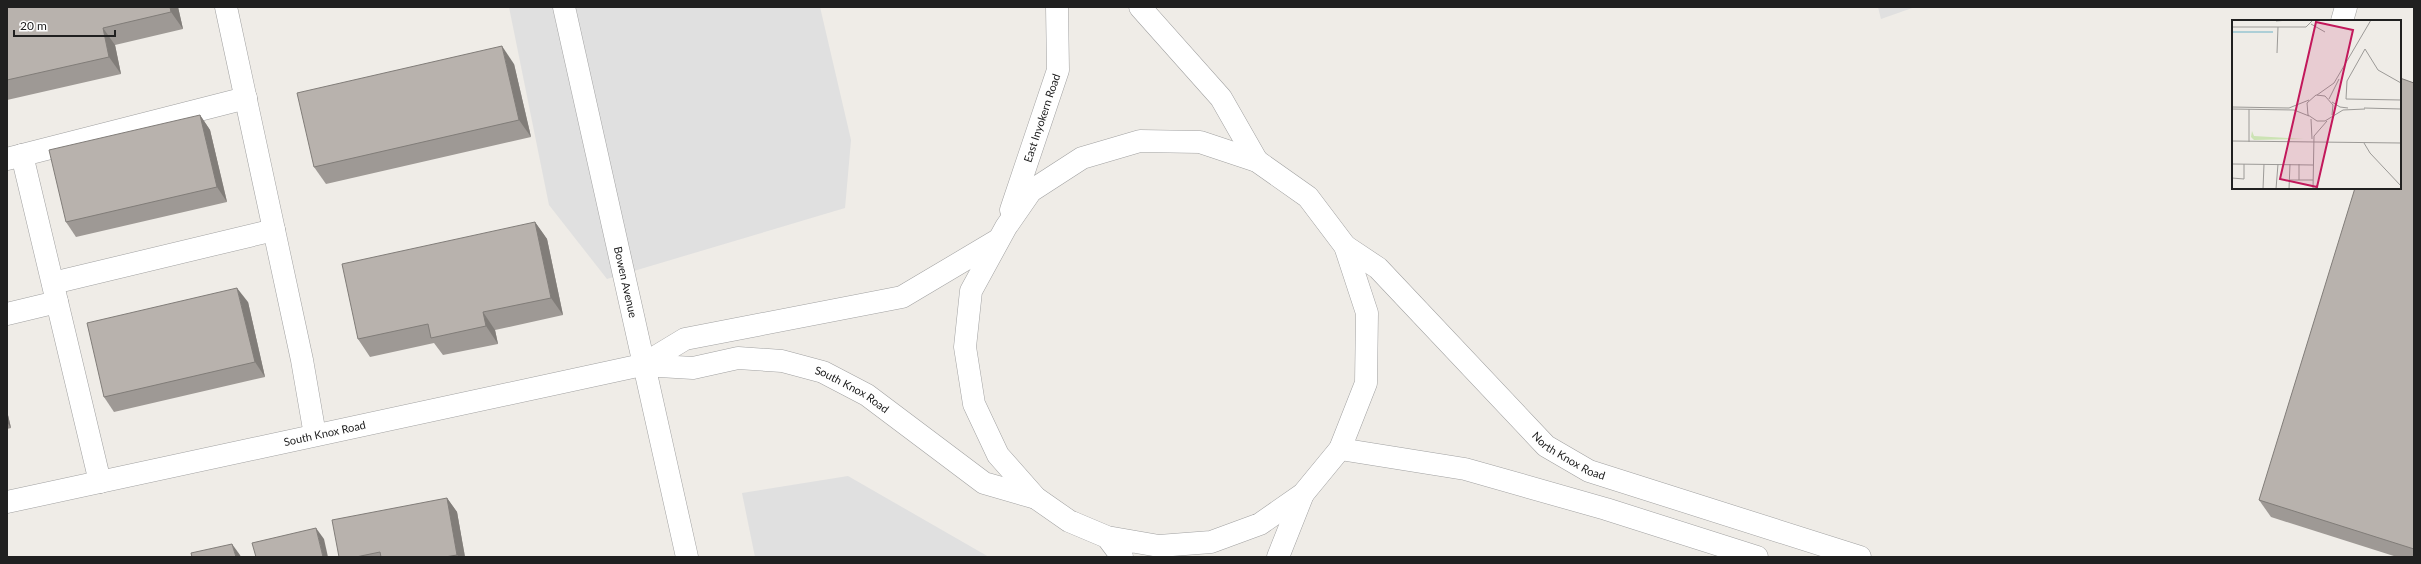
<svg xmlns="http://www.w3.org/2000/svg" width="2421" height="564" font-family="Lato,sans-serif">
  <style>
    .parking { fill: #e0e0e0 }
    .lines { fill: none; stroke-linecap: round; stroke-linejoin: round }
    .minor-casing { stroke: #a1a1a1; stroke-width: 23 }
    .minor { stroke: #fff; stroke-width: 22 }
    .wall { fill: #9e9995 }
    .shaded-wall { fill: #817d79 }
    .building { fill: #b8b2ad; stroke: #817d79 }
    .labels { text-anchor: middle; stroke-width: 3; stroke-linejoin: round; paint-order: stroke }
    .street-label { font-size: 11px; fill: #202020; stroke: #fff }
    .inset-river { fill: none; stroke: #adcfd7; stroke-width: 2 }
    .inset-road { fill: none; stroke: #9c9a97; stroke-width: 1 }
    .view { fill: #c2185b; fill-opacity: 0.15; stroke: #c2185b; stroke-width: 2 }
    .inset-edge { fill: none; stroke: #202020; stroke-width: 2 }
  </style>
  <rect width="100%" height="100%" fill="#efece7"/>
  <g class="parking">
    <polygon points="509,7 820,7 851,140 845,208 607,279 549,205"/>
    <polygon points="1878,7 1915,7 1881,19"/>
    <polygon points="848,476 989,557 755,557 742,493"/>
  </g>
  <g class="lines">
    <defs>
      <g id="minor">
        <polyline points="226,7 302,360 315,435"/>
        <path id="s1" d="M 564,7 L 687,557"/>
        <polyline points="1140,7 1221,98 1257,161"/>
        <polyline points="2342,21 2346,7"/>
        <polyline points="22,155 100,482"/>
        <polyline points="7,159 246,98"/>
        <path id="s2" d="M 1011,210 L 1058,70 L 1057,7"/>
        <path id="s3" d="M 1345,246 L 1378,268 L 1546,446 L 1589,471 L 1860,557"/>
        <polyline points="53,283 274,230"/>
        <polyline points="7,314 57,302"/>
        <polyline points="642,365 685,339 902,297 998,240"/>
        <polyline points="1340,449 1465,469 1606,509 1757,557"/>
        <path id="s4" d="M 7,502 L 642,365 L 693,368 L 738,358 L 782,361 L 823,372 L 867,395 L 984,483 L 1036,498"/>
        <polyline points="1107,537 1159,546 1211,542 1260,524 1303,494 1340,449 1366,383 1367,313 1345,246 1308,197 1257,161 1200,142 1140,141 1082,158 1031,191 1006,227 971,291 965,347 974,404 998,455 1036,498 1069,521 1107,537 1122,557"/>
        <polyline points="1278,557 1303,494"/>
      </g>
    </defs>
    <use href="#minor" class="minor-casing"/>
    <use href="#minor" class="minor"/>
  </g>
  <g class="wall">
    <polygon points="7,7 178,7 183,29 115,45 121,74 7,100"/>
    <polygon points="514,64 531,137 326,184 314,167"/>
    <polygon points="2414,83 2414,557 2397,557 2271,517 2259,500"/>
    <polygon points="200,115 210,130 227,202 76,237 66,222"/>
    <polygon points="535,222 547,239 563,315 495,330 498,344 443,355 434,343 370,357 358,339"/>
    <polygon points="248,302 265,377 114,412 104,397"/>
    <polygon points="7,411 11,428 7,429"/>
    <polygon points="447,498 457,512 465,557 339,557"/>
  </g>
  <g class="shaded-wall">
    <polygon points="170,7 178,7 183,29 171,12"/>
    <polygon points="103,28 115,45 121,74 109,57"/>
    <polygon points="502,46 514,64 531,137 519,120"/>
    <polygon points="200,115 210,130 227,202 217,187"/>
    <polygon points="535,222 547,239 563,315 551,298"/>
    <polygon points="237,288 248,302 265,377 255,362"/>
    <polygon points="483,312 495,330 498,344 486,326"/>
    <polygon points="7,411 11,428 7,422"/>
    <polygon points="447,498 457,512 465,557 459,557 457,555"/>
    <polygon points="316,528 324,539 328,557 323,557"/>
    <polygon points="232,544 240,555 241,557 236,557"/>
  </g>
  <g class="building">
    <polygon points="7,7 170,7 171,12 103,28 109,57 7,80"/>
    <polygon points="502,46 519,120 314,167 297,93"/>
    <polygon points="2400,78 2414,83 2414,549 2259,500 2355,188 2400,188"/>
    <polygon points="200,115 217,187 66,222 49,150"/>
    <polygon points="535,222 551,298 483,312 486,326 431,338 428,324 358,339 342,264"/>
    <polygon points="237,288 255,362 104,397 87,323"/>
    <polygon points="447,498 457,555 445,557 381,557 380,552 356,557 339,557 332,520"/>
    <polygon points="316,528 323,557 256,557 252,543"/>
    <polygon points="232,544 236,557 192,557 191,553"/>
  </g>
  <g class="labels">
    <g class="street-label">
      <text dy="4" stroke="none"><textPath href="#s2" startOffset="97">East Inyokern Road</textPath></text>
      <text dy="4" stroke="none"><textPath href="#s1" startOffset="282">Bowen Avenue</textPath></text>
      <text dy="4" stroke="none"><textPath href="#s4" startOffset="867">South Knox Road</textPath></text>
      <text dy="4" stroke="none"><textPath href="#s4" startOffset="325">South Knox Road</textPath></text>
      <text dy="4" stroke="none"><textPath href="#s3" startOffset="309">North Knox Road</textPath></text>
    </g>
  </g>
  <g transform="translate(2232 20)">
    <rect width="169" height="169" fill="#efece7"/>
    <path d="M 20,111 L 22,116 L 72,119 L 22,120 L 19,117 Z" fill="#cce3b4"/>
    <path class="inset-river" d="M 0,12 L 41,12"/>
    <path class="inset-road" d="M 44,1 L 56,0M 79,4 L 93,12M 0,7 L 74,7 L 81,0M 45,33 L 46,7M 169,63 L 146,50 L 133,29 L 115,61 L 114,79 L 169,80M 85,75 L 102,63 L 139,0M 97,79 L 107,59M 100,82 L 108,87 L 116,88M 0,87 L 57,88 L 77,80M 132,88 L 169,89M 0,89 L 62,90 L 77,96M 17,89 L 17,122M 100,95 L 101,85 L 93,76 L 84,75 L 75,83 L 76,95 L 85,101 L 93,101 L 111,90 L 133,89M 79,99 L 80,119M 0,121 L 169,123M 132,123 L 138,133 L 169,166M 0,144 L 81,145M 67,144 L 67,160M 0,158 L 12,159 L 12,144M 58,160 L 81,160M 31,169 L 32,144M 44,169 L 46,144M 57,169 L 58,144M 81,169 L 82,116 L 95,101"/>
    <path class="view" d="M 84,2 L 121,10 L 85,167 L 48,159 Z"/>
    <rect width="169" height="169" class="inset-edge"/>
  </g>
  <rect width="2421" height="564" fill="none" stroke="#202020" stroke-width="16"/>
  <path d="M14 30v6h101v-6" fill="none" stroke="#202020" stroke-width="2"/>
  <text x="20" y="30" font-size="12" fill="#202020" stroke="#ffffff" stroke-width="3" paint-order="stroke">20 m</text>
</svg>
